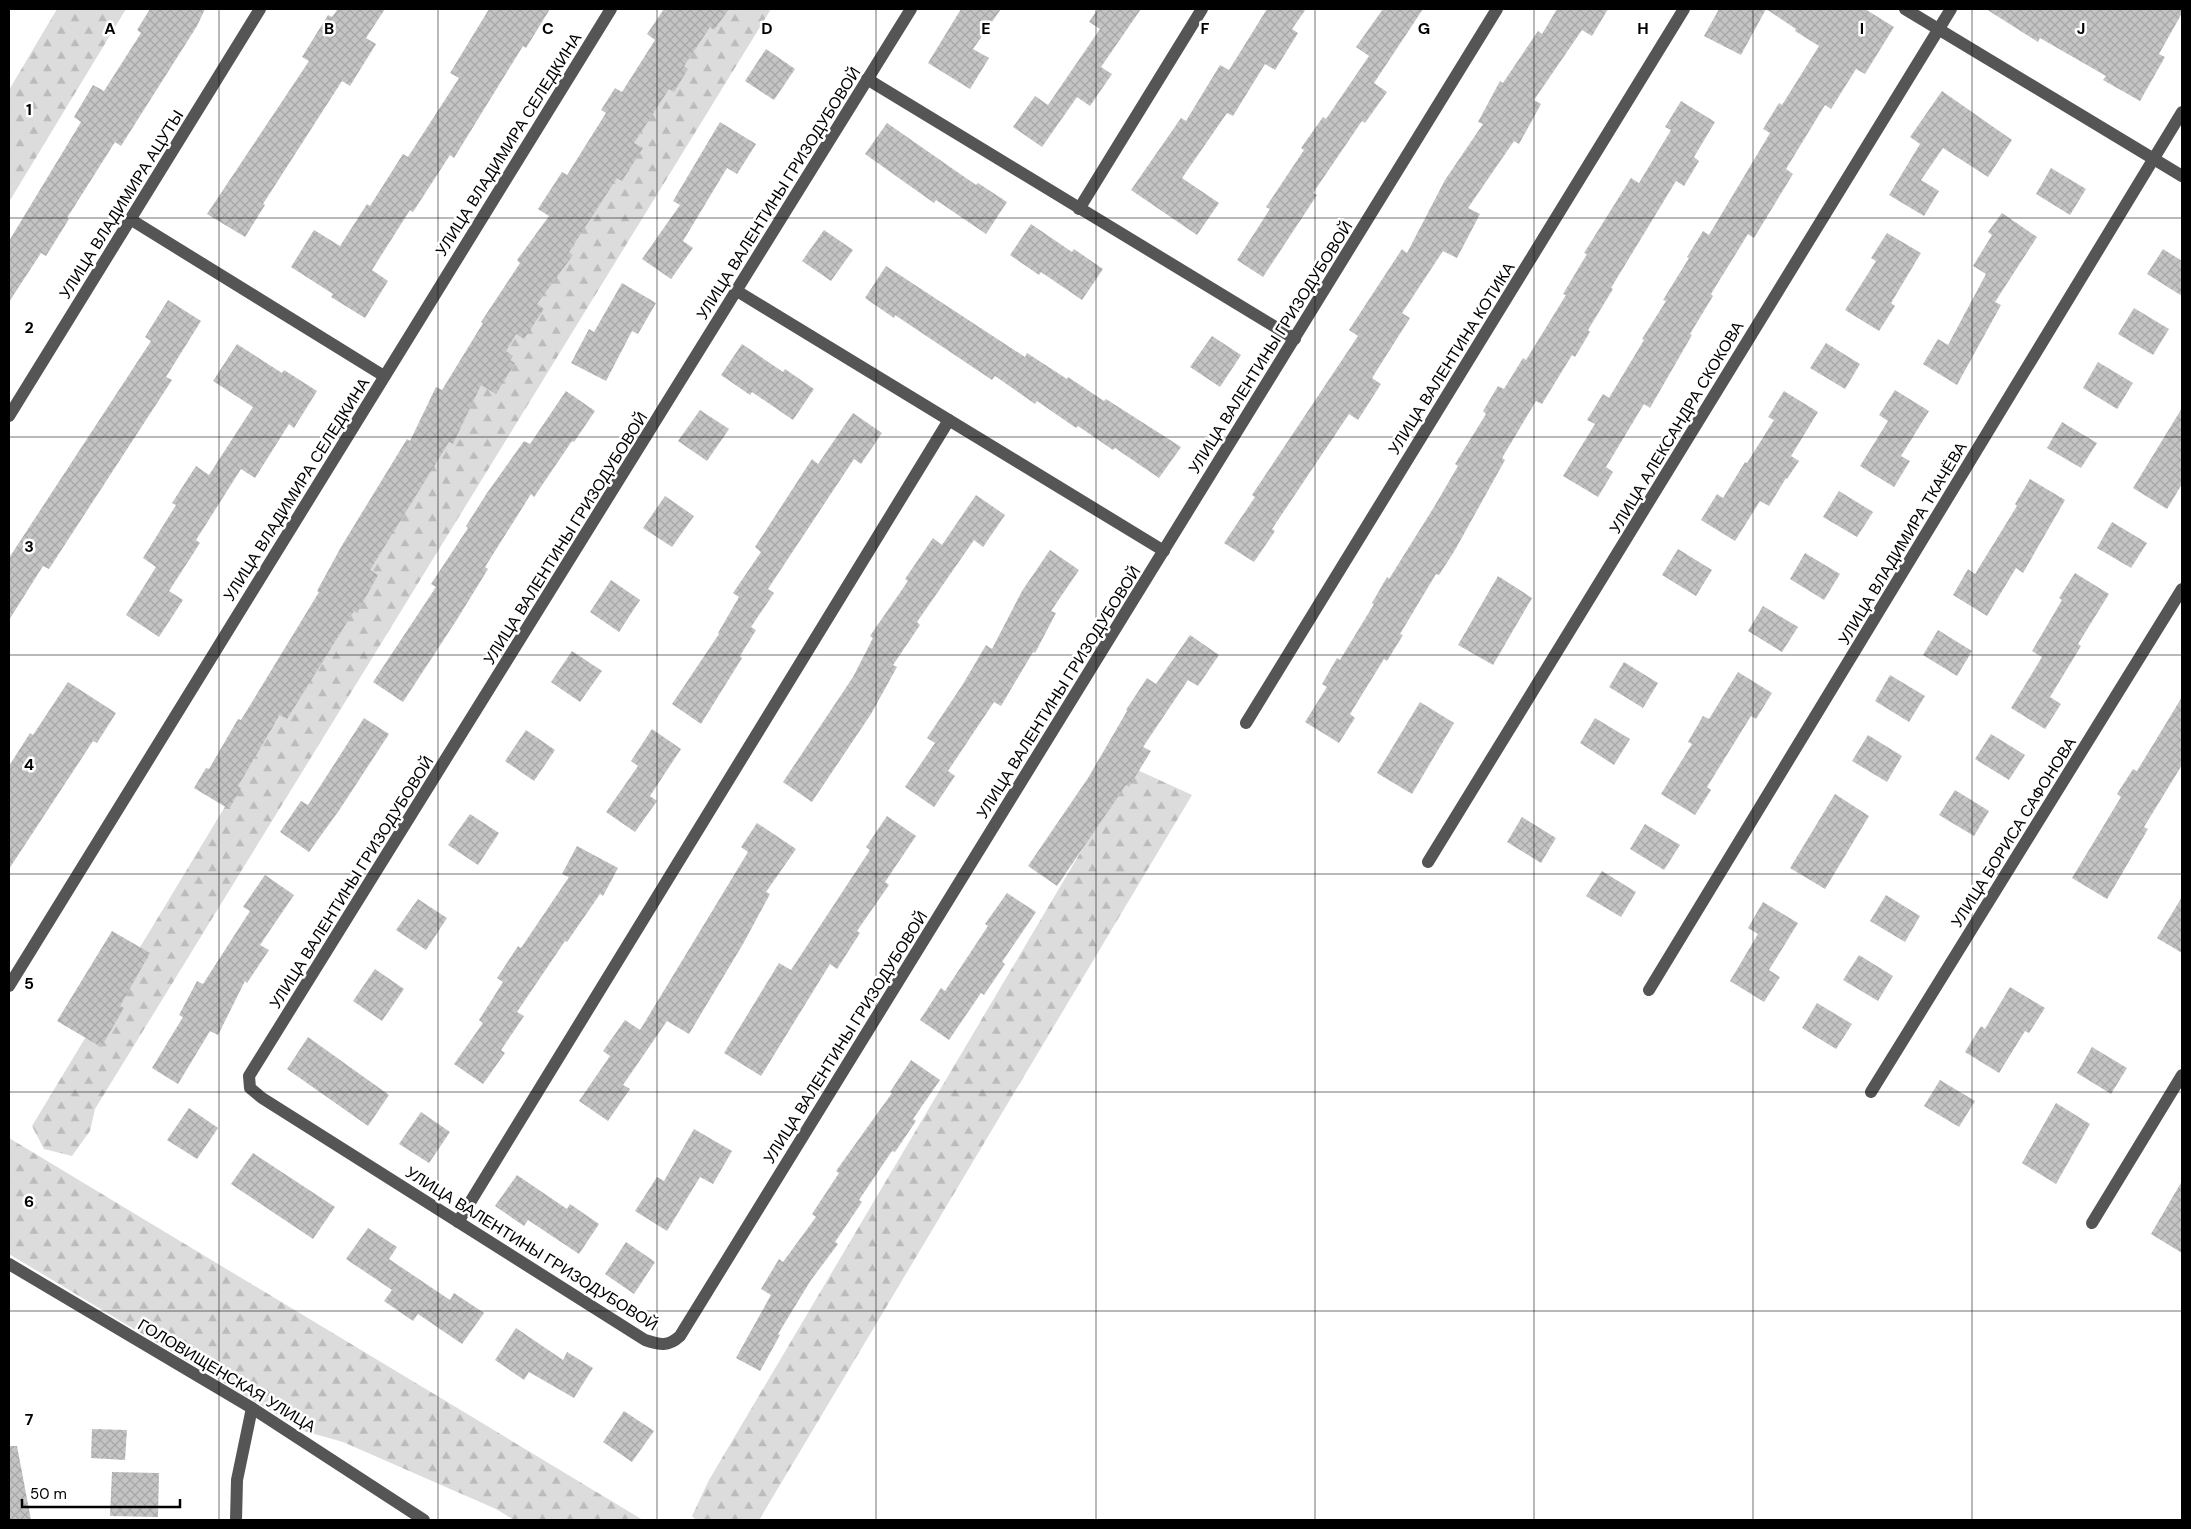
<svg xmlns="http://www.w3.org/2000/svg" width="2191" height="1529" font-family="'DM Sans',sans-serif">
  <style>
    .forest { fill: url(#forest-firs) }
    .building { fill: url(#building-cross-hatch) }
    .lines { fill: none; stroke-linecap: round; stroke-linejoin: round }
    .minor { stroke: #555; stroke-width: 12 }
    .grid { fill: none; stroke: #000; stroke-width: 1; stroke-opacity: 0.55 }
    .labels { text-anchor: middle; stroke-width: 5; stroke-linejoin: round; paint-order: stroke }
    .street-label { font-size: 16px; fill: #000; stroke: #fff }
    .grid-label { font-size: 16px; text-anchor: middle; font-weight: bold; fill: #000; stroke: #fff; stroke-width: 5; stroke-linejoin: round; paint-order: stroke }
  </style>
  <defs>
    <pattern id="forest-firs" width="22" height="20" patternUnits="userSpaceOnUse" patternTransform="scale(1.25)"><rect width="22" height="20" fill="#dcdcdc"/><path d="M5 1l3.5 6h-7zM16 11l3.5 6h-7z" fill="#bbb"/></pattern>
    <pattern id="building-cross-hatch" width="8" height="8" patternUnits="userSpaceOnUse" patternTransform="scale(1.25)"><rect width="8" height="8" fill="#c4c4c4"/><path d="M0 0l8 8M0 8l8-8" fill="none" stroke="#a7a7a7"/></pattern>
  </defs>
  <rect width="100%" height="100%" fill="#fff"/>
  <g class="forest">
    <polygon points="57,9 126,9 9,202 9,90"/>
    <polygon points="707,9 771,9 95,1109 90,1131 72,1156 44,1149 32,1126"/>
    <polygon points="1131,767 1192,795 759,1520 696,1520 692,1516 709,1480"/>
    <polygon points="9,1138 643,1520 514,1520 496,1509 343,1442 304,1431 9,1254"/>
  </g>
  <g class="building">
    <polygon points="150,9 205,9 197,26 121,146 115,142 67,218 69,219 46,256 41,253 9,302 9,241 81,122 74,117 93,85 104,91 141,33 137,30"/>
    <polygon points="338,9 385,9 366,38 376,44 350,86 342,81 263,204 265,205 245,237 207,214 309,61 302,57 328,15 332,17"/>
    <polygon points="489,9 550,9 526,48 523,46 454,158 450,155 413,212 410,210 372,270 388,281 365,318 331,297 333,294 291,267 314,230 340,246 367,204 370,206 403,154 408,157 459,78 450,73"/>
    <polygon points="664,9 729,9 714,30 710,27 684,66 688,69 674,92 669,89 634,143 643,148 622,181 617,178 569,252 573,255 537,304 544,309 524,339 516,334 506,351 513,356 510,360 515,363 496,394 481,385 453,444 449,442 370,570 378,575 357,613 354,611 287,719 280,715 238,786 241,788 229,809 194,788 206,768 209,769 238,719 241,720 319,592 317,591 341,547 407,439 410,441 436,387 442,390 483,323 481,322 520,263 517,260 549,216 538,209 562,172 567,175 606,113 601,110 615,88 622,92 655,40 647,34"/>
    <polygon points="961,9 1001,9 973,49 989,58 970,89 928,63"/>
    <polygon points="1098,9 1141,9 1101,67 1112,74 1090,106 1077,97 1042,147 1013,127 1035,96 1048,105 1100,29 1089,22"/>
    <polygon points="1267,9 1306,9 1292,29 1298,33 1275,70 1265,64 1233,116 1227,113 1182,178 1219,203 1197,235 1131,190 1181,118 1186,121 1220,65 1229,70"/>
    <polygon points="1383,9 1423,9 1374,83 1387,92 1365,123 1362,121 1313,193 1317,195 1263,277 1237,260 1270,209 1266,207 1304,150 1301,148 1323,117 1326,119 1369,56 1356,47"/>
    <polygon points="1557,9 1608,9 1592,36 1582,30 1534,100 1541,104 1519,144 1514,141 1468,208 1480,214 1457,258 1443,251 1402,313 1410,318 1372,378 1381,384 1358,420 1349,414 1272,529 1275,531 1254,562 1224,543 1255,497 1252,495 1358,336 1349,330 1402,249 1407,253 1445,180 1483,124 1478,122 1500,81 1503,83 1538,31 1542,34"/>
    <polygon points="1719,9 1865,9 1894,27 1865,74 1856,69 1831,109 1825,105 1786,169 1793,174 1754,238 1748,234 1711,294 1713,296 1690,334 1692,335 1650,408 1644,404 1606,467 1613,472 1598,497 1563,476 1595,424 1587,420 1603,394 1609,398 1644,340 1642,339 1666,301 1663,300 1689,258 1687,257 1703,231 1709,235 1770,133 1763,129 1779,103 1782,105 1819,46 1795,31 1796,29 1766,9 1741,55 1704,36"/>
    <polygon points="1986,9 2182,9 2182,13 2159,54 2165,57 2140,101 2103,80 2106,76 2040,38 2038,42"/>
    <polygon points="766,49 795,69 774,100 745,81"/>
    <polygon points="1942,91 2012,140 1988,177 1943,148 1921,180 1939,191 1924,216 1889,195 1920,144 1910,137"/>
    <polygon points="1681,101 1715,122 1694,157 1699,161 1684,186 1676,181 1611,288 1613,289 1588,330 1590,332 1575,357 1572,355 1542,404 1536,401 1502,458 1505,460 1455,550 1439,575 1436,574 1400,634 1403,635 1387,661 1384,659 1350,714 1355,718 1339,743 1305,722 1327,687 1322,684 1337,658 1340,660 1374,604 1372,603 1387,577 1389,579 1434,507 1458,466 1455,464 1486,414 1483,411 1498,386 1504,389 1523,358 1526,360 1566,295 1563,294 1587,254 1584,253 1631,178 1639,183 1671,130 1665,127"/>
    <polygon points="720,122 756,144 737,174 727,168 683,241 693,248 671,279 642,259 680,205 673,201"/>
    <polygon points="887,123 976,185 978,183 1007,202 986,234 936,200 934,203 865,154"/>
    <polygon points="2051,168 2086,189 2070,215 2036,194"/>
    <polygon points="2002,213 2037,237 1995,302 2001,305 1957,385 1923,364 1938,339 1948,345 1986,274 1973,266 1992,235 1988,232"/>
    <polygon points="1031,224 1072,252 1074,249 1103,269 1082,300 1041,272 1039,275 1010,255"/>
    <polygon points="824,230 853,250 831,281 802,261"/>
    <polygon points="1887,233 1921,253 1891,303 1895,306 1879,331 1845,310 1876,261 1871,258"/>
    <polygon points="2163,249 2182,261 2182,296 2147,274"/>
    <polygon points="886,266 1025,357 1027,353 1067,379 1068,377 1104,401 1106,399 1181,447 1159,478 1115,448 1113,450 1078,426 1076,428 1037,401 1035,404 995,376 992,380 895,315 894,318 865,298"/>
    <polygon points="622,283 656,303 638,334 632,331 606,381 571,363 589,329 594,332"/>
    <polygon points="168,300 201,321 166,377 172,380 49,569 43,566 9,620 9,558 151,341 145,337"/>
    <polygon points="2134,308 2169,329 2153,355 2118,334"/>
    <polygon points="1212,336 1241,355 1220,387 1190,367"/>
    <polygon points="1826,343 1860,364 1845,389 1810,368"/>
    <polygon points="237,344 282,373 284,370 317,391 294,428 289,424 255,478 241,469 196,540 200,543 169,591 183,600 159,637 126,615 156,567 143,558 176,505 172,503 196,466 209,475 253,407 213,381"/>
    <polygon points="742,344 783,372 785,369 814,389 793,420 752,392 750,395 721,375"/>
    <polygon points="2098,362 2133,383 2117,409 2083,388"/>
    <polygon points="1895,390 1929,411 1901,456 1910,461 1894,487 1860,466 1888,421 1879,415"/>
    <polygon points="566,391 595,411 574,442 572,441 534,497 531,494 485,567 488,569 456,621 403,702 373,682 436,587 431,584 468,528 466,526 487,493 524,441 530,444"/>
    <polygon points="1784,391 1818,412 1791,456 1799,461 1787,479 1786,478 1769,506 1760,501 1735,541 1701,520 1717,494 1723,498 1745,462 1747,463 1774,420 1768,417"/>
    <polygon points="2182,408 2182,484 2167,509 2133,488"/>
    <polygon points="700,410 729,429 707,461 678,441"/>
    <polygon points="853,413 882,433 861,464 854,459 768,589 774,593 751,627 756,630 740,656 742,658 701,724 672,704 719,634 718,633 739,597 733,593 761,552 755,547 812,459 818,464"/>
    <polygon points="2062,422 2097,443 2081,468 2047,448"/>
    <polygon points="2030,479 2065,500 2023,573 2016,568 1987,616 1953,595 1968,569 1975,574 2017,506 2015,504"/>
    <polygon points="1839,491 1873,512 1857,537 1823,517"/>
    <polygon points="976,495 1005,515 983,547 974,540 917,622 920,625 893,665 897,667 871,714 812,802 783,782 853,677 873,638 870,636 908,581 905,579 933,538 942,545"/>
    <polygon points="665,496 694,516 672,547 643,528"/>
    <polygon points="2112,522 2147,543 2131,568 2097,548"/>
    <polygon points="1678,549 1712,570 1696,596 1662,575"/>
    <polygon points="1050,550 1079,570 1051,611 1056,613 1035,653 1033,652 1001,706 994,702 948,771 955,776 934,807 905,787 935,743 927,738 963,684 986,645 992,649 1022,591"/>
    <polygon points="1805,553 1840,574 1824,600 1790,579"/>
    <polygon points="2075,573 2109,594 2078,644 2081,646 2050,697 2061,704 2045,729 2011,708 2042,657 2032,651 2062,600 2059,598"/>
    <polygon points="1498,576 1532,598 1493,665 1458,645"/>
    <polygon points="611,580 640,600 619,632 590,612"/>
    <polygon points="1763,606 1798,627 1782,652 1748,631"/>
    <polygon points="1938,630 1972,651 1957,676 1923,655"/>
    <polygon points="1190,635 1219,655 1198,686 1188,680 1143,747 1151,751 1129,787 1126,785 1057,886 1028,866 1088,778 1127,711 1126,710 1147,678 1156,684"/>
    <polygon points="572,651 602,671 580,702 551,682"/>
    <polygon points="1624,662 1658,683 1643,708 1609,687"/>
    <polygon points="1738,672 1772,693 1756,719 1751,716 1707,787 1711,790 1695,815 1661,794 1692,744 1688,742 1703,716 1709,719"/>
    <polygon points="1890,675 1925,696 1909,722 1875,701"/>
    <polygon points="68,682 116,713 97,743 93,741 9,869 9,766 30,733 33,735"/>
    <polygon points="2182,697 2182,765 2144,827 2148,829 2107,899 2072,878 2121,797 2117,794 2133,769 2137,771"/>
    <polygon points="1420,702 1454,723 1412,794 1377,773"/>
    <polygon points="364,718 389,734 340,809 309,852 280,832 301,801 308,805"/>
    <polygon points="1595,718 1630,739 1614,765 1580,743"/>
    <polygon points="652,729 681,749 650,796 657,801 635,832 606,812 638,766 631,761"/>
    <polygon points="526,730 555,750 534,781 505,761"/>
    <polygon points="1991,734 2025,755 2009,780 1975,759"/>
    <polygon points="1868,735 1902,756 1887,782 1852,761"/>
    <polygon points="1955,790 1989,811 1974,836 1939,815"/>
    <polygon points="1835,794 1869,816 1825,889 1790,868"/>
    <polygon points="470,814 499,833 478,865 448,845"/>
    <polygon points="887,816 916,836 885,882 889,885 857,931 860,933 837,969 830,964 761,1076 724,1053 779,963 791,970 870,850 866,847"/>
    <polygon points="1522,817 1556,838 1541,863 1507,842"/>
    <polygon points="757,823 796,849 766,892 770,894 743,944 689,1034 667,1021 623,1085 630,1089 608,1121 579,1101 610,1056 603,1051 625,1020 640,1030 748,852 741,847"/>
    <polygon points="1645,824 1680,845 1664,870 1630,849"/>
    <polygon points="577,846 618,868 603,896 600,894 567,942 565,941 517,1012 524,1016 501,1050 505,1053 483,1084 454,1064 483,1023 479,1020 503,982 497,978 518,946 521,948 569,877 562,874"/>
    <polygon points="1602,871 1636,892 1621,917 1586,896"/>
    <polygon points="265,875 294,895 260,945 269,950 247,983 245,981 218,1035 210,1031 178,1084 152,1068 183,1017 179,1015 197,981 203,984 250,911 243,907"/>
    <polygon points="1007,893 1036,912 1002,962 1005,964 984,995 981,993 949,1040 920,1020 941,988 945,991 988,926 985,924"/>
    <polygon points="1886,895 1920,916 1905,942 1870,921"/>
    <polygon points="2182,897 2182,953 2157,938"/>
    <polygon points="418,899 447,918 426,950 396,930"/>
    <polygon points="1763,902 1798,923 1769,970 1780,977 1764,1002 1730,981 1758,934 1748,928"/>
    <polygon points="112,931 150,953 120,1006 124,1008 101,1047 57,1021"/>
    <polygon points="1859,955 1893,976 1878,1001 1843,980"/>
    <polygon points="375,969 404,989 382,1021 353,1001"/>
    <polygon points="2010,987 2045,1008 2029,1033 2025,1031 1999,1073 1965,1052 1981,1026 1985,1029"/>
    <polygon points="1817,1003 1852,1024 1836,1049 1802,1028"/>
    <polygon points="308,1037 389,1095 368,1126 287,1069"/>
    <polygon points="2092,1047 2127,1068 2111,1094 2077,1073"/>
    <polygon points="911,1060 940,1080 913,1119 916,1121 895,1152 892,1151 859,1200 862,1202 835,1242 838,1244 811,1280 778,1334 780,1335 760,1371 736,1358 771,1295 761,1289 779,1259 783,1262 816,1217 812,1214 839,1173 836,1171 892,1093 890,1092"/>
    <polygon points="1940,1080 1975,1101 1959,1127 1924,1106"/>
    <polygon points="2056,1103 2090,1124 2056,1184 2022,1163"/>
    <polygon points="189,1108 218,1128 197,1159 167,1140"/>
    <polygon points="421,1112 450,1132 429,1163 399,1144"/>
    <polygon points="694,1129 732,1151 713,1184 700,1177 667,1231 635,1211 657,1177 664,1181"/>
    <polygon points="253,1153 335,1207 313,1239 231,1184"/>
    <polygon points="517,1175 567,1209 570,1204 599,1224 579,1254 528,1220 524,1226 495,1206"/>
    <polygon points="2182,1181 2182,1253 2151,1234"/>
    <polygon points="368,1228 397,1247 389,1259 450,1300 454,1293 484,1313 462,1344 418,1314 413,1321 384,1301 392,1290 346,1259"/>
    <polygon points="626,1242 655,1262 634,1294 605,1274"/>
    <polygon points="516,1328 563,1360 567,1352 593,1368 574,1398 529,1372 524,1380 495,1360"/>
    <polygon points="624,1411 654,1431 632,1462 603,1442"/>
    <polygon points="92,1429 127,1430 125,1460 91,1458"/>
    <polygon points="9,1446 17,1446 31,1520 9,1520"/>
    <polygon points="112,1472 159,1473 158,1517 110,1516"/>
  </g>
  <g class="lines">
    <g class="minor">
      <path d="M 911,9 L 249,1076 L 250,1088 L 262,1098 L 645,1340 C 660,1345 668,1347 680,1336 L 1497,9"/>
      <polyline points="1905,9 2182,176"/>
      <polyline points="867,79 1295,339"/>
      <polyline points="1079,209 1202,9"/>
      <polyline points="130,219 384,376"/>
      <polyline points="737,291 1164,551"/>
      <polyline points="9,416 260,9"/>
      <polyline points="1246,723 1684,9"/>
      <polyline points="1428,862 1951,9"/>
      <polyline points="9,986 611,9"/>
      <polyline points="1649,990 2182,112"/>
      <polyline points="1871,1092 2182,589"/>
      <polyline points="458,1222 949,420"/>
      <polyline points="2092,1223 2182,1075"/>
      <polyline points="9,1264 252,1408 424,1520"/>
      <polyline points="236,1520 237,1480 252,1408"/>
    </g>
  </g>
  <path class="grid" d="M 219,9 L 219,1520M 438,9 L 438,1520M 657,9 L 657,1520M 876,9 L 876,1520M 1096,9 L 1096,1520M 1315,9 L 1315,1520M 1534,9 L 1534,1520M 1753,9 L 1753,1520M 1972,9 L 1972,1520M 9,218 L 2182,218M 9,437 L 2182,437M 9,655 L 2182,655M 9,874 L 2182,874M 9,1092 L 2182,1092M 9,1311 L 2182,1311"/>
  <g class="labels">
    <g class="street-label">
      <text transform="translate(508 144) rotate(-58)" y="6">УЛИЦА ВЛАДИМИРА СЕЛЕДКИНА</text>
      <text transform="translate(778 193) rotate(-58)" y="6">УЛИЦА ВАЛЕНТИНЫ ГРИЗОДУБОВОЙ</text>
      <text transform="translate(121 204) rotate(-58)" y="6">УЛИЦА ВЛАДИМИРА АЦУТЫ</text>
      <text transform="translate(1270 347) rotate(-58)" y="6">УЛИЦА ВАЛЕНТИНЫ ГРИЗОДУБОВОЙ</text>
      <text transform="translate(1451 358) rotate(-58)" y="6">УЛИЦА ВАЛЕНТИНА КОТИКА</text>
      <text transform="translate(1676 427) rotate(-59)" y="6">УЛИЦА АЛЕКСАНДРА СКОКОВА</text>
      <text transform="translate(296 489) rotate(-58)" y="6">УЛИЦА ВЛАДИМИРА СЕЛЕДКИНА</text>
      <text transform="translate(565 538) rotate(-58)" y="6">УЛИЦА ВАЛЕНТИНЫ ГРИЗОДУБОВОЙ</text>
      <text transform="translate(1902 543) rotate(-59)" y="6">УЛИЦА ВЛАДИМИРА ТКАЧЁВА</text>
      <text transform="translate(1058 692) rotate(-58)" y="6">УЛИЦА ВАЛЕНТИНЫ ГРИЗОДУБОВОЙ</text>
      <text transform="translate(2013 832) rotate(-58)" y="6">УЛИЦА БОРИСА САФОНОВА</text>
      <text transform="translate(351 882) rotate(-58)" y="6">УЛИЦА ВАЛЕНТИНЫ ГРИЗОДУБОВОЙ</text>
      <text transform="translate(845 1037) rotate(-58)" y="6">УЛИЦА ВАЛЕНТИНЫ ГРИЗОДУБОВОЙ</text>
      <text transform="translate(532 1248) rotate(32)" y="6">УЛИЦА ВАЛЕНТИНЫ ГРИЗОДУБОВОЙ</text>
      <text transform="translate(227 1375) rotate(31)" y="6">ГОЛОВИЩЕНСКАЯ УЛИЦА</text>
    </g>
  </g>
  <g class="grid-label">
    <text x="110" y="34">A</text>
    <text x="329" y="34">B</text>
    <text x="548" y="34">C</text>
    <text x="767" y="34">D</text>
    <text x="986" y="34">E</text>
    <text x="1205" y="34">F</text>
    <text x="1424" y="34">G</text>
    <text x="1643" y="34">H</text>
    <text x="1862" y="34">I</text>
    <text x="2081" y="34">J</text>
    <text x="29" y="115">1</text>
    <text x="29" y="333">2</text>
    <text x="29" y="552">3</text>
    <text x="29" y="770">4</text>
    <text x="29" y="989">5</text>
    <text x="29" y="1207">6</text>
    <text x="29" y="1425">7</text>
  </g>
  <rect width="2191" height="1529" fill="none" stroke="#000000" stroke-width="20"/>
  <path d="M22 1499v8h158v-8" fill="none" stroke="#000000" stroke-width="2.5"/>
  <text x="30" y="1499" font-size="15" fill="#000000" stroke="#ffffff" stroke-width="4" paint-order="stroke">50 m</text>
</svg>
